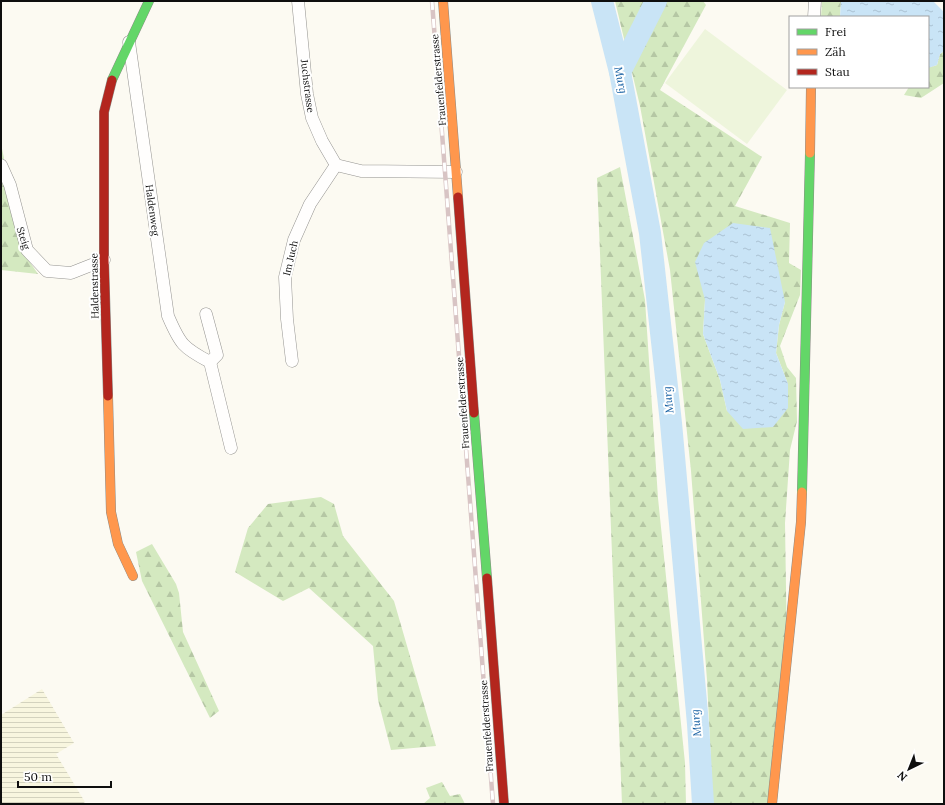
<svg xmlns="http://www.w3.org/2000/svg" width="945" height="805" font-family="Lora,serif">
  <style>
    .farmland { fill: url(#farmland-rules) }
    .forest { fill: url(#forest-firs); fill-rule: evenodd }
    .pitch { fill: #eef5dc }
    .water { fill: url(#water-ripples) }
    .lines { fill: none; stroke-linecap: round; stroke-linejoin: round }
    .river { stroke: #c9e4f6; stroke-width: 22 }
    .street-casing { stroke: #959491; stroke-width: 13 }
    .fast-casing { stroke: #8c8b87; stroke-width: 10 }
    .slow-casing { stroke: #8c8b87; stroke-width: 10 }
    .jam-casing { stroke: #8c8b87; stroke-width: 10 }
    .street { stroke: #fffefd; stroke-width: 12 }
    .fast { stroke: #63d668; stroke-width: 9 }
    .slow { stroke: #ff974d; stroke-width: 9 }
    .jam { stroke: #b3261e; stroke-width: 9 }
    .rail-casing { stroke: #d8c4c4; stroke-width: 4.5 }
    .rail { stroke: #fff; stroke-width: 3; stroke-dasharray: 9; stroke-linecap: butt }
    .labels { text-anchor: middle; stroke-width: 4; stroke-linejoin: round; paint-order: stroke }
    .street-label { font-size: 10px; fill: #0e0e0e; stroke: #fff }
    .water-label { font-size: 11px; font-style: italic; fill: #155fa2; stroke: #fff }
  </style>
  <defs>
    <pattern id="farmland-rules" width="6" height="5" patternUnits="userSpaceOnUse"><rect width="6" height="5" fill="#f8f6df"/><path d="M0 2.5h6" fill="none" stroke="#d3d2be"/></pattern>
    <pattern id="forest-firs" width="22" height="20" patternUnits="userSpaceOnUse"><rect width="22" height="20" fill="#d4e9c0"/><path d="M5 1l3.5 6h-7zM16 11l3.5 6h-7z" fill="#b5c7a4"/></pattern>
    <pattern id="water-ripples" width="26" height="14" patternUnits="userSpaceOnUse"><rect width="26" height="14" fill="#c9e4f6"/><path d="M2 4q2-2 4 0t4 0M15 11q2-2 4 0t4 0" fill="none" stroke="#abc2d2"/></pattern>
  </defs>
  <rect width="100%" height="100%" fill="#fcfaf2"/>
  <polygon class="farmland" points="42,689 74,743 56,754 85,802 82,804 1,804 1,715"/>
  <g class="forest">
    <path d="M 615,1 L 703,1 L 706,5 L 660,90 L 762,157 L 735,206 L 790,223 L 789,263 L 801,270 L 800,295 L 780,346 L 787,367 L 796,378 L 797,421 L 790,450 L 785,523 L 787,653 L 768,804 L 713,804 L 707,680 L 691,471 L 670,270 L 640,106 ZM 705,300 L 785,302 L 779,325 L 776,353 L 788,384 L 788,408 L 727,411 L 720,380 L 703,334 Z"/>
    <polygon points="822,1 841,1 840,17 821,17"/>
    <polygon points="944,51 944,83 921,98 904,95 909,87 928,87 928,68 937,65 940,54"/>
    <polygon points="1,144 4,158 4,180 23,252 38,274 1,270"/>
    <polygon points="620,167 645,300 658,498 685,763 686,804 622,804 597,178"/>
    <polygon points="321,497 334,504 343,536 394,601 436,746 391,750 378,700 373,646 309,588 283,601 235,572 248,528 268,504"/>
    <polygon points="152,544 176,584 179,593 183,632 219,711 210,718 142,581 136,552"/>
    <polygon points="442,782 450,796 460,794 465,804 423,804 430,798 426,788"/>
  </g>
  <polygon class="pitch" points="705,29 787,90 747,144 665,83"/>
  <g class="water">
    <polygon points="841,1 933,1 944,12 944,51 940,54 937,65 928,68 928,17 840,17"/>
    <polygon points="733,223 770,228 785,302 779,325 776,353 788,384 788,408 773,427 743,429 727,411 720,380 703,334 705,300 695,262 704,243"/>
  </g>
  <g class="lines">
    <g class="river">
      <polyline points="602,1 620,72 650,233 671,423 698,724 703,804"/>
      <polyline points="620,72 656,1"/>
    </g>
    <defs>
      <g id="street">
        <polyline points="298,1 307,94 312,118 322,141 336,165 361,171 456,172"/>
        <polyline points="814,17 815,1"/>
        <path d="M 129,42 L 168,316 C 180,344 183,348 210,362 L 231,448"/>
        <polyline points="1,165 10,185 27,250 47,271 71,273 104,260"/>
        <polyline points="206,314 217,355 210,362"/>
        <polyline points="292,361 287,319 285,277 294,240 310,204 336,165"/>
      </g>
      <g id="fast">
        <polyline points="112,80 149,1"/>
        <polyline points="474,413 487,578"/>
        <polyline points="802,492 810,153"/>
      </g>
      <g id="slow">
        <polyline points="443,1 458,197"/>
        <polyline points="810,153 811,87"/>
        <polyline points="108,396 111,512 118,544 133,576"/>
        <polyline points="772,804 801,522 802,492"/>
      </g>
      <g id="jam">
        <polyline points="458,197 474,413"/>
        <polyline points="108,396 104,260 104,112 112,80"/>
        <polyline points="487,578 504,804"/>
      </g>
    </defs>
    <use href="#street" class="street-casing"/>
    <use href="#fast" class="fast-casing"/>
    <use href="#slow" class="slow-casing"/>
    <use href="#jam" class="jam-casing"/>
    <use href="#street" class="street"/>
    <use href="#fast" class="fast"/>
    <use href="#slow" class="slow"/>
    <use href="#jam" class="jam"/>
    <defs>
      <polyline id="rail" points="432,1 493,804"/>
    </defs>
    <use href="#rail" class="rail-casing"/>
    <use href="#rail" class="rail"/>
  </g>
  <g class="labels">
    <g class="street-label">
      <text transform="translate(438 80) rotate(-95)" y="4">Frauenfelderstrasse</text>
      <text transform="translate(308 86) rotate(83)" y="4">Juchstrasse</text>
      <text transform="translate(153 210) rotate(82)" y="4">Haldenweg</text>
      <text transform="translate(24 238) rotate(72)" y="4">Steig</text>
      <text transform="translate(290 258) rotate(-77)" y="4">Im Juch</text>
      <text transform="translate(94 286) rotate(-91)" y="4">Haldenstrasse</text>
      <text transform="translate(462 403) rotate(-94)" y="4">Frauenfelderstrasse</text>
      <text transform="translate(486 726) rotate(-94)" y="4">Frauenfelderstrasse</text>
    </g>
    <g class="water-label">
      <text transform="translate(621 80) rotate(78)" y="4">Murg</text>
      <text transform="translate(668 400) rotate(-96)" y="4">Murg</text>
      <text transform="translate(696 723) rotate(-95)" y="4">Murg</text>
    </g>
  </g>
  <rect width="945" height="805" fill="none" stroke="#0e0e0e" stroke-width="4"/>
  <rect x="789" y="16" width="140" height="72" fill="#ffffff" stroke="#9f9f9f"/>
  <rect x="797" y="29" width="20" height="6" fill="#63d668" stroke="#9f9f9f"/>
  <text x="825" y="36" font-size="12" fill="#0e0e0e">Frei</text>
  <rect x="797" y="49" width="20" height="6" fill="#ff974d" stroke="#9f9f9f"/>
  <text x="825" y="56" font-size="12" fill="#0e0e0e">Zäh</text>
  <rect x="797" y="69" width="20" height="6" fill="#b3261e" stroke="#9f9f9f"/>
  <text x="825" y="76" font-size="12" fill="#0e0e0e">Stau</text>
  <g transform="translate(909 769) rotate(223)" stroke="#ffffff" stroke-width="3" paint-order="stroke">
  <path d="M0-3L7 15L0 10L-7 15Z" fill="#0e0e0e"/>
  <text y="-6" font-size="11" font-weight="bold" text-anchor="middle" fill="#0e0e0e">N</text>
  </g>
  <path d="M18 781v6h93v-6" fill="none" stroke="#0e0e0e" stroke-width="2"/>
  <text x="24" y="781" font-size="12" fill="#0e0e0e" stroke="#ffffff" stroke-width="3" paint-order="stroke">50 m</text>
</svg>
